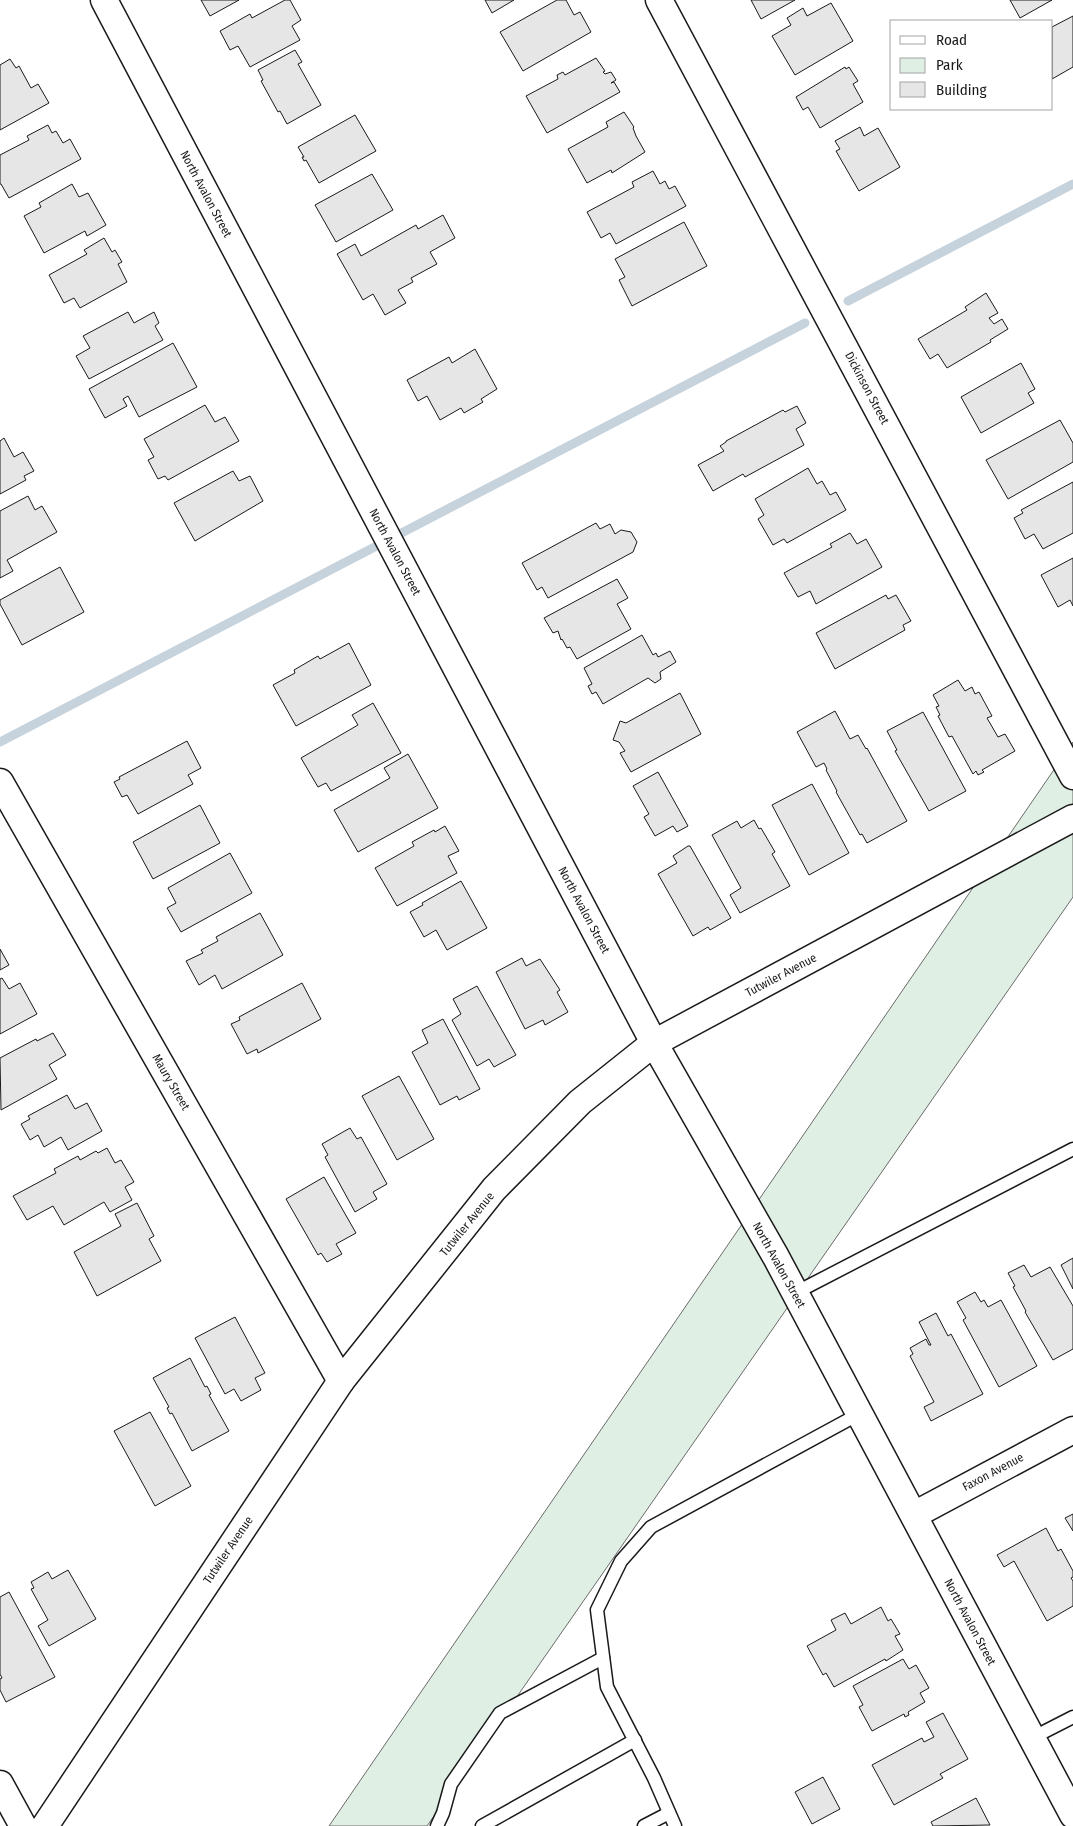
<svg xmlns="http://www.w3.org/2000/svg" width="1073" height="1826" font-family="'Fira Sans Condensed',sans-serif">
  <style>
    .green { fill: #e0efe3; stroke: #6a6a6a }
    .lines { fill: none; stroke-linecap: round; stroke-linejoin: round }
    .stream { stroke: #c6d2dc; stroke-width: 9 }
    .building { fill: #e6e6e6; stroke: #1a1a1a }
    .service-casing { stroke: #1a1a1a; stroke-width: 15 }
    .minor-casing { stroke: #1a1a1a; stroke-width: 29 }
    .service { stroke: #fff; stroke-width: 12 }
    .minor { stroke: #fff; stroke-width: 26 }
    .labels { text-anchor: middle; stroke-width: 4; stroke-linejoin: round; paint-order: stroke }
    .street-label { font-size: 12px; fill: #1a1a1a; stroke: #fff }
  </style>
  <rect width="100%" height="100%" fill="#fff"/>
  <polygon class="green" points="1073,742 1073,897 427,1826 329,1826"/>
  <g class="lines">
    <g class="stream">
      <polyline points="848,301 1073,184"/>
      <polyline points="0,742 805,323"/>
    </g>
  </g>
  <g class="building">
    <polygon points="201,0 239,0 210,16"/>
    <polygon points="285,0 290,0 301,20 292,26 300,40 250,67 238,46 230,50 220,31 250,14 252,18"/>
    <polygon points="485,0 514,0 492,13"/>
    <polygon points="557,0 566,0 574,15 580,12 591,32 523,71 500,32"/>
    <polygon points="751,0 795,0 761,19"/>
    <polygon points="1010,0 1052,0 1020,18"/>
    <polygon points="831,3 853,41 795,75 772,36 791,25 787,18 803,8 807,16"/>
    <polygon points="1073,16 1073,67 1052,79 1052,27"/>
    <polygon points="295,50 302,62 298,64 321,105 287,124 280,111 278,112 261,81 263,80 258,70"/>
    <polygon points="596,58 605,71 603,72 605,74 611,72 616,80 611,83 614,82 620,92 547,133 526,96 558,79 557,75 563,72 565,75"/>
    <polygon points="10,59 16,68 19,66 31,88 38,84 49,103 0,130 0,65"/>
    <polygon points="845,67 846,69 849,67 858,81 853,84 863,102 820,128 808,107 803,110 796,97"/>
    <polygon points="624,112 634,127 633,128 636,136 645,152 612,173 611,170 587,183 568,149 608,127 606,122"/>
    <polygon points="355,115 376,151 319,183 306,160 304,161 302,157 304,157 298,147"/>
    <polygon points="48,125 52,133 56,131 63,143 70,139 81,159 9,198 1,184 0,184 0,155 29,140 27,136"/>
    <polygon points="860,127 864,136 878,128 900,167 859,191 836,151 840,149 835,141"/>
    <polygon points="653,171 660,184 665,181 669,189 675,186 686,206 616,244 610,233 601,238 587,212 634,187 632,182"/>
    <polygon points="372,174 393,210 336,242 315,205"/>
    <polygon points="72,184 79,197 88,193 106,225 87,236 85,231 44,253 24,216 41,207 39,203"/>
    <polygon points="443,215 455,238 430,252 437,264 411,278 413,282 398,290 406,303 385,315 373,294 363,300 337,254 355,244 361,256 416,225 418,229"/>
    <polygon points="684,222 707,266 632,306 619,280 625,277 615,259"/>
    <polygon points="104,238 112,252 115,250 122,262 118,264 127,282 80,308 74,298 64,303 49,275 87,254 84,250"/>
    <polygon points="986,293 998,313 989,318 994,324 1002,319 1008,329 990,340 991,342 947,368 938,354 930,359 918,339 967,310 965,307"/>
    <polygon points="128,312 134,323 154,312 159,323 155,326 163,340 89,379 76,356 90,348 83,336"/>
    <polygon points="173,343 197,387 139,417 128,396 123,399 127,406 105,418 89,389"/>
    <polygon points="475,349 497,389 481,399 483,402 464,413 461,408 440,420 427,396 418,401 407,380 449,357 452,363"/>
    <polygon points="1021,363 1035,389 1028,393 1034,403 981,433 961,397"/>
    <polygon points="205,405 215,422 225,417 239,441 168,480 165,476 158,479 148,460 154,457 144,439"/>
    <polygon points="797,406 806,423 796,429 804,445 745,477 743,474 713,491 698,465 724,451 720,446 726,442 726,441 783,410 785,412"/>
    <polygon points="1060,420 1073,443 1073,462 1008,499 986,460"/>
    <polygon points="4,438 14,457 23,452 34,471 24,476 26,480 0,494 0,441"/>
    <polygon points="808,468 817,484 822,481 830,495 836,492 846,510 787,543 784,539 773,545 758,519 764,515 755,499"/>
    <polygon points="233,471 239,481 250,476 263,501 195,541 174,503"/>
    <polygon points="1073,482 1073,533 1043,549 1034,534 1025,539 1014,518 1023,513 1021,510"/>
    <polygon points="28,496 35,510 42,506 57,532 7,560 13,571 0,578 0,511"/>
    <polygon points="596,523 600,529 610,524 615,534 621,530 631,532 637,542 633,552 548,598 542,587 537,590 522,563"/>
    <polygon points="850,533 857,544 866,539 882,567 816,604 810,591 798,597 784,573 832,547 830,544"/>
    <polygon points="1073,558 1073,606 1070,600 1058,607 1041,575"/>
    <polygon points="60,567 84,612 22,645 0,604 0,600"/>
    <polygon points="617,579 628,598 617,604 631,629 577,659 570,647 567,648 562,639 561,640 558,631 553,633 544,618"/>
    <polygon points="886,595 888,599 896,595 911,621 903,625 905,630 835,669 816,633"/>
    <polygon points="642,635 653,655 656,653 658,657 670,651 676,662 660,672 661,679 655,683 648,678 603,704 596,692 592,694 588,686 592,684 584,668"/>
    <polygon points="349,643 371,685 296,726 273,685 295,673 294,670 318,656 320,659"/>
    <polygon points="958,680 965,691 972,687 975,694 979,692 992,716 987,718 998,737 1005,734 1015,751 982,770 984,772 978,775 976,771 973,774 952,736 949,737 938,716 940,715 936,707 939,706 933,695"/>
    <polygon points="680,693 701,734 631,772 620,753 625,751 619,742 613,740 620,721 626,723"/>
    <polygon points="373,703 401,753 331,791 326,783 318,787 301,758 358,725 352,715"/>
    <polygon points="835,711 850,739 858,735 866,749 867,748 907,821 867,843 862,834 860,835 836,792 837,791 826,770 827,769 824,763 816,767 797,732"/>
    <polygon points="923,712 966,791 929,811 895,751 897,750 887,731"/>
    <polygon points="187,741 201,768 188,775 193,784 138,814 127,795 122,797 114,782 120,779 119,777"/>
    <polygon points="408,754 438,808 358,852 334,810 390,778 384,768"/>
    <polygon points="658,772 688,826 677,832 673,826 655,836 644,817 649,814 633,786"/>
    <polygon points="812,784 849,853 809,875 772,805"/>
    <polygon points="200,805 220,843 153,879 133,842"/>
    <polygon points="754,820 759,829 761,828 775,852 772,854 790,886 740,913 730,895 741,888 712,835 737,821 741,828"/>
    <polygon points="445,826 459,851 448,856 457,873 397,906 375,868 414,846 412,842 434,830 435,832"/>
    <polygon points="688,846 690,846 731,918 710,930 708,927 693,936 658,874 677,863 673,856"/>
    <polygon points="230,853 252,893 181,932 167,908 176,903 168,888"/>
    <polygon points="461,881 487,928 447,950 436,930 424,937 410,912 423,905 422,903"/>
    <polygon points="260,913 283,955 222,989 215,975 199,985 186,961 203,953 201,950 218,941 216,937"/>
    <polygon points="0,949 9,965 0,970"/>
    <polygon points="522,958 526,966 540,959 560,990 557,992 568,1012 545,1025 543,1020 525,1029 496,972"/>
    <polygon points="2,978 9,989 20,983 37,1014 0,1034 0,979"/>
    <polygon points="302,983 321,1019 258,1053 257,1049 247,1054 231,1024 240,1020 239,1017"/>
    <polygon points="477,986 516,1055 494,1067 489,1059 477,1066 452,1020 461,1014 453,999"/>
    <polygon points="443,1019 480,1089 459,1100 457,1096 440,1105 412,1052 428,1043 422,1030"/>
    <polygon points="53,1033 66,1055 49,1065 57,1079 1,1110 0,1058 36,1039 37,1041"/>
    <polygon points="399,1076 434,1139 397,1160 362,1096"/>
    <polygon points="67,1095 75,1109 87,1103 102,1131 68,1150 61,1137 44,1147 38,1135 30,1140 21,1124 30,1119 28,1116"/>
    <polygon points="350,1128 357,1139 361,1137 387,1184 373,1192 377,1199 355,1212 325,1157 328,1155 322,1144"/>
    <polygon points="107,1148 115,1163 121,1160 134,1182 125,1187 132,1200 110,1212 104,1202 64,1225 53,1206 27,1220 13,1196 56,1173 54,1169 78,1156 80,1160 96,1151 98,1153"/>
    <polygon points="324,1177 356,1233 336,1244 342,1254 327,1262 321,1253 318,1255 286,1199"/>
    <polygon points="137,1203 154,1236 149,1239 161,1261 97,1296 74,1252 121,1226 115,1214"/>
    <polygon points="1073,1258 1073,1289 1061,1265"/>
    <polygon points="1024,1265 1031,1277 1050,1267 1073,1306 1073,1349 1053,1360 1025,1312 1026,1311 1013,1287 1015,1286 1008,1273"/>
    <polygon points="975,1292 981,1302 984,1300 988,1307 1001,1300 1037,1366 999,1387 963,1320 966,1318 957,1302"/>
    <polygon points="936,1313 948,1336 951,1334 983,1394 931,1421 924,1407 934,1402 910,1356 913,1354 910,1348 926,1339 929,1345 931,1345 919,1322"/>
    <polygon points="235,1317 265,1373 255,1378 261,1390 241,1401 234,1389 225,1394 195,1338"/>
    <polygon points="190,1358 205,1387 207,1386 211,1394 209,1395 229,1431 192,1451 172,1413 170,1414 167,1408 169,1407 153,1378"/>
    <polygon points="150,1412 191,1486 155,1506 114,1431"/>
    <polygon points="1073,1514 1073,1531 1065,1518"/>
    <polygon points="1046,1528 1058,1551 1061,1549 1073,1571 1073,1577 1071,1578 1073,1581 1073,1606 1047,1621 1014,1561 1004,1567 997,1555"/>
    <polygon points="68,1570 96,1619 49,1646 38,1626 48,1620 31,1589 34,1588 31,1582 48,1572 52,1579"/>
    <polygon points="9,1592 55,1677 6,1702 0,1690 0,1679 2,1678 0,1674 0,1597"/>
    <polygon points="881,1607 888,1621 891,1619 900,1634 895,1636 903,1650 886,1661 885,1659 834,1687 826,1673 823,1675 807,1646 836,1630 831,1620 845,1613 851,1624"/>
    <polygon points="903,1659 909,1669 916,1665 929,1688 920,1693 925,1702 908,1712 909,1715 905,1717 904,1714 872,1731 859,1707 863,1705 853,1686"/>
    <polygon points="943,1713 968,1759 940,1774 943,1778 894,1805 872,1765 922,1738 924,1742 934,1737 926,1722"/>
    <polygon points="823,1777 840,1809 812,1824 795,1792"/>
    <polygon points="976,1798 990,1825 933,1826 931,1822"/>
  </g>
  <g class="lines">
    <defs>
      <g id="service">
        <polyline points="795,1293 1073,1149"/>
        <polyline points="1032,1738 1073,1717"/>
        <polyline points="437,1826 443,1813 451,1784 500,1713 603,1658"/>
        <polyline points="482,1826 635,1740"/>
        <polyline points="644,1826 669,1813"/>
        <polyline points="675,1826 654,1778 607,1687 597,1610 621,1561 651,1527 859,1414"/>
      </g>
      <g id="minor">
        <polyline points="104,0 654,1043 776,1257 1073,1815"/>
        <polyline points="659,0 1073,776"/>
        <polyline points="0,782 341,1381"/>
        <polyline points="914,1515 1073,1430"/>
        <polyline points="0,1784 23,1826"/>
        <polyline points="45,1826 341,1381 494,1189 580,1102 654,1043 1073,818"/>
      </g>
    </defs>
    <use href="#service" class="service-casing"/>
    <use href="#minor" class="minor-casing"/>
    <use href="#service" class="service"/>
    <use href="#minor" class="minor"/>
  </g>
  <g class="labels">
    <g class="street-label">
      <text transform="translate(206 194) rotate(62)" y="4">North Avalon Street</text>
      <text transform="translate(867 388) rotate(62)" y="4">Dickinson Street</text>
      <text transform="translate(395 552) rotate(62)" y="4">North Avalon Street</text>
      <text transform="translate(584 910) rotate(62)" y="4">North Avalon Street</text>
      <text transform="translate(781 975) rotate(-28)" y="4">Tutwiler Avenue</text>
      <text transform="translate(171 1082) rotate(60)" y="4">Maury Street</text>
      <text transform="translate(467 1224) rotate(-51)" y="4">Tutwiler Avenue</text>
      <text transform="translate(779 1265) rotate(61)" y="4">North Avalon Street</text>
      <text transform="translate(993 1472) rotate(-28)" y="4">Faxon Avenue</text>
      <text transform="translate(228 1550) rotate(-56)" y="4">Tutwiler Avenue</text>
      <text transform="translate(970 1622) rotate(62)" y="4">North Avalon Street</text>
    </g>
  </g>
  <rect x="890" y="20" width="162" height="90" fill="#ffffff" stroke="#a3a3a3"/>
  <rect x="900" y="36" width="25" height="8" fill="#ffffff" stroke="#a3a3a3"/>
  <text x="936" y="45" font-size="15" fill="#1a1a1a">Road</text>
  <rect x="900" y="58" width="25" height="15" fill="#e0efe3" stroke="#a3a3a3"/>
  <text x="936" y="70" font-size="15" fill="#1a1a1a">Park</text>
  <rect x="900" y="82" width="25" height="15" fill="#e6e6e6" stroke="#a3a3a3"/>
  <text x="936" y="95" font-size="15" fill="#1a1a1a">Building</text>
</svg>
